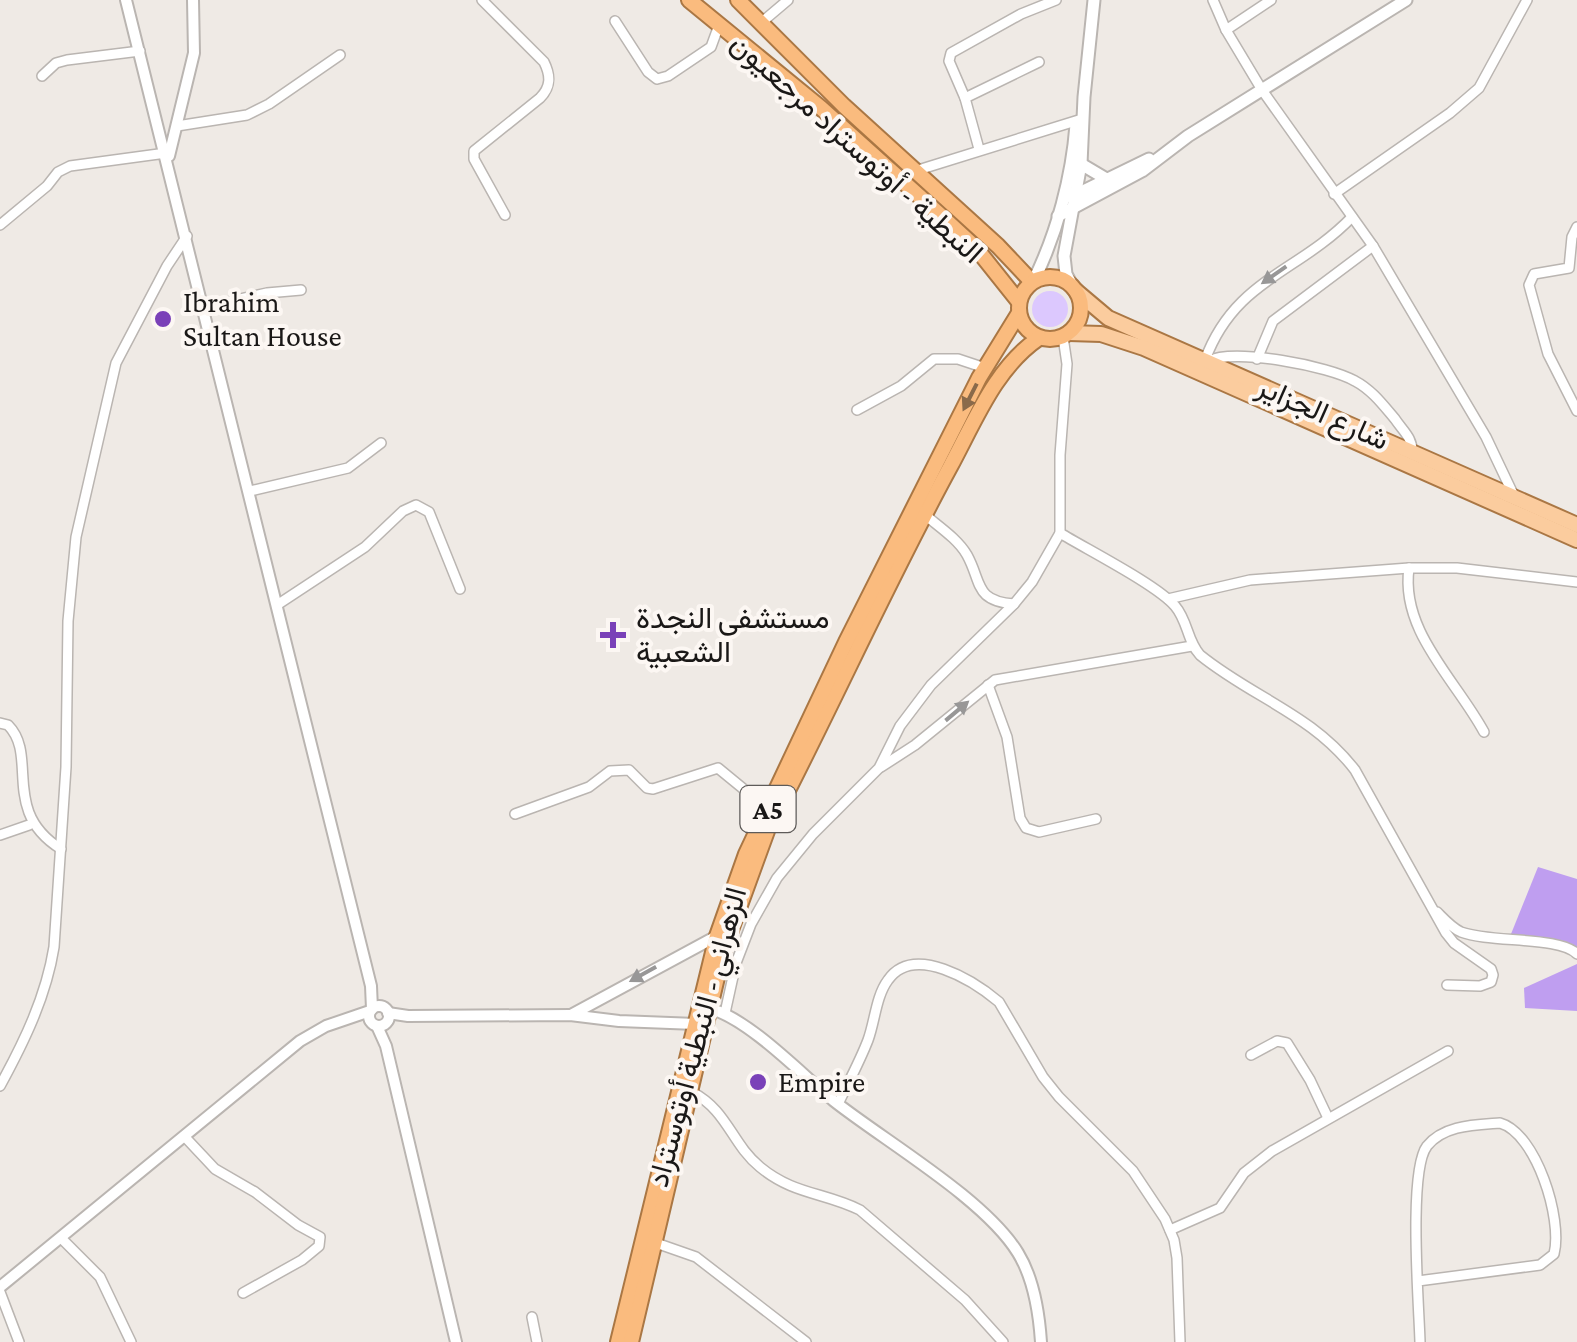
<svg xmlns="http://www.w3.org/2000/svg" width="1577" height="1342" font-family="'Crimson Pro',Vazirmatn,serif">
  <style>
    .green { fill: #dcc8fe }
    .forest { fill: #bf9ef0 }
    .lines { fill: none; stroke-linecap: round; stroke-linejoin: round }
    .minor-casing { stroke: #bab5b1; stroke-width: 12 }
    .tertiary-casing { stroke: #bab5b1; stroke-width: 14 }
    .secondary-casing { stroke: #bab5b1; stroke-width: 15 }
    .primary-casing { stroke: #a74; stroke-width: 18 }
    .trunk-casing { stroke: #a74; stroke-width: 18 }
    .minor { stroke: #fff; stroke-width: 9 }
    .tertiary { stroke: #fff; stroke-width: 10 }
    .secondary { stroke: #fff; stroke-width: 11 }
    .primary { stroke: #fbcc9e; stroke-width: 14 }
    .trunk { stroke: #fabb7e; stroke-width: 14 }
    .oneway { fill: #989797 }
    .oneway2 { fill: #8a6a4a }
    .poi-dot { fill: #7a41b8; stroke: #fcf7f3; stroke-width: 4 }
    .labels { text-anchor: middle; stroke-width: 8; stroke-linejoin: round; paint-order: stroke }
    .shield { fill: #fcf7f3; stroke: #5e5b59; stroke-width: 2.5 }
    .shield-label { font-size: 28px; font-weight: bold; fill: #1a1817 }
    .street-label { font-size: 30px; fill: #1a1817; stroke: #fcf7f3 }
    .poi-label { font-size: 30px; fill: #1a1817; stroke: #fcf7f3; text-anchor: start }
  </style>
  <rect width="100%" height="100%" fill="#efeae5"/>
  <circle class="green" cx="1050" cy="309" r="18"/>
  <g class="forest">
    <polygon points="1538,867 1577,879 1577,952 1511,934"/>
    <polygon points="1577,964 1577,1011 1525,1008 1524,988"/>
  </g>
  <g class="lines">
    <defs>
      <g id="minor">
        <path d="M 482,0 L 544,62 C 551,76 551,87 540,98 L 474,151 L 474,159 L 505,215"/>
        <polyline points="1213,0 1226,30 1262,90 1373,246 1486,437 1515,498"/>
        <polyline points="615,21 648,72 657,79 668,76 711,47 719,25"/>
        <polyline points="762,22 788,0"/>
        <polyline points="1226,30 1271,0"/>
        <polyline points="42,76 56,63 67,60 140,51"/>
        <polyline points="965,98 1039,62"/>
        <polyline points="177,126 247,115 269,104 340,55"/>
        <polyline points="979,149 965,98 949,61 951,53 1021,14 1056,0"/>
        <polyline points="915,171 1082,119"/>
        <polyline points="1334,194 1450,113 1479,88 1527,0"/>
        <polyline points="0,225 47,186 58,172 70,166 166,153"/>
        <polyline points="1577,227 1572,237 1569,268 1534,274 1529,285 1548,354 1577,411"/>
        <polyline points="205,307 267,293 301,290"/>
        <polyline points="1257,359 1273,321 1373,246"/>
        <path d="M 1205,360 C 1235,279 1298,273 1352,217"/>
        <path d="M 1208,361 C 1235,348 1329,366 1355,381 C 1372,390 1383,405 1395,419 C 1403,431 1413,438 1412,453"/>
        <polyline points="857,410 901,386 934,359 958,359 985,368"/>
        <polyline points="250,491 348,468 381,443"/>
        <path d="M 924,514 C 938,526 958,539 967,555 C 982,582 974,601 1014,604"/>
        <path d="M 1060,533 C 1088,550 1157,585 1175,606 C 1188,621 1187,641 1200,655 C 1253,698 1312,714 1355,770 L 1446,933 L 1454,943 L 1491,969 L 1493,975 L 1491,982 L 1480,986 L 1447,985"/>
        <path d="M 1409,568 C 1400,631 1456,680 1484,732"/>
        <polyline points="1168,599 1250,580 1409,568 1457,568 1577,582"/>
        <polyline points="277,605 365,547 403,511 416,505 429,512 460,589"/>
        <polyline points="988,685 1007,737 1020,818 1026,828 1039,832 1096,819"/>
        <path d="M 0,723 L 8,725 C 39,756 0,811 61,849"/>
        <polyline points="881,767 915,745 995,680 1192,646"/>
        <polyline points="515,814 589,787 610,771 629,770 647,788 653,789 718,768 768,809"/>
        <polyline points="0,835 29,825"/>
        <path d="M 1437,912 C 1444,919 1452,928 1461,932 C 1490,943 1560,936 1577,954"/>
        <polyline points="725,1013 736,963 751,924 777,878 813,834 879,768 900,726 931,685 1014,604 1032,582 1060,533 1060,455 1067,364 1063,337"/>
        <polyline points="1251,1055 1277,1041 1287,1043 1310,1080 1328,1118"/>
        <path d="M 0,1086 C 24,1042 46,997 54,947 L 66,767 L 68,621 L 76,537 L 116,363 L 167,266 L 187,236"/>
        <path d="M 692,1092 C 728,1111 731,1143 760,1167 C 794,1195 824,1192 860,1210 L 965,1300 L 1003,1342"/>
        <path d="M 838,1104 C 848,1083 860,1061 868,1040 C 875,1021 876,996 888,980 C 914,943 974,981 999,1002 L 1043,1077 L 1059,1097 L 1133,1171 L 1165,1219 L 1174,1240 L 1177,1258 L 1180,1342"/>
        <polyline points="184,1136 215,1169 255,1192 298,1225 320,1237 319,1246 302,1260 243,1293"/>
        <polyline points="1170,1230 1220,1208 1244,1173 1272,1151 1448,1051"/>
        <polyline points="61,1238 100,1277 131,1342"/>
        <polyline points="656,1243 696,1257 806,1342"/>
        <path d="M 1418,1281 L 1540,1265 L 1554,1254 C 1563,1219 1536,1133 1500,1123 C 1474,1125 1444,1125 1427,1146 C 1408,1171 1419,1305 1420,1342"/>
        <polyline points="0,1292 19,1342"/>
        <polyline points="532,1317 537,1342"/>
      </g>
      <g id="tertiary">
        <polyline points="126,0 371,986 372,1009"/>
        <polyline points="169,156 194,53 193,0"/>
        <circle cx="379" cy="1016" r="10"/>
        <path d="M 712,1009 C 752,1022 800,1073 834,1101 C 886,1142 985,1199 1018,1253 C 1034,1279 1039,1312 1041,1342"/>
        <polyline points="388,1013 408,1016 570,1015 619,1021 696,1024"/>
        <polyline points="571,1015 717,936"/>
        <polyline points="377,1026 386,1046 456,1342"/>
        <polyline points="0,1287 300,1041 326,1026 370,1011"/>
      </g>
      <g id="secondary">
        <polyline points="1081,164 1108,180"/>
        <polyline points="1071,197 1149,159"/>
        <polyline points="1058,216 1142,171 1188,136 1406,0"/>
        <path d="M 1034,280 C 1057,233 1072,177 1076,125"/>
        <polyline points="1073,287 1066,274 1064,256 1081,164 1084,97 1094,0"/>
      </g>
      <g id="primary">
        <polyline points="1076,291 1108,318 1577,525"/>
        <polyline points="1069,333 1101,334 1144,348 1577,540"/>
      </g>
      <g id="trunk">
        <polyline points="689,0 821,108 938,213 976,248 1019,302"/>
        <polyline points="738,0 844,106 998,246 1032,282"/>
        <circle cx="1050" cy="308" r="31"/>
        <path d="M 779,808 C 837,695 889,579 950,467 C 975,421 995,368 1039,338"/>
        <polyline points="618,1342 717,936 746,854 846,642 979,378 1019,313"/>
        <polyline points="631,1342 723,952 767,831"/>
      </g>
    </defs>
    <use href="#minor" class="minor-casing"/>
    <use href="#tertiary" class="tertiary-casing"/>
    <use href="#secondary" class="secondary-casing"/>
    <use href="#primary" class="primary-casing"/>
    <use href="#trunk" class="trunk-casing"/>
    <use href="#minor" class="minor"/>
    <use href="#tertiary" class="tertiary"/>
    <use href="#secondary" class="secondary"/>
    <use href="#primary" class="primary"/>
    <use href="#trunk" class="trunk"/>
  </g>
  <defs><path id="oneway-solid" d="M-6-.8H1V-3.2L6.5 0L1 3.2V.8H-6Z" transform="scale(2.5)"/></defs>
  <g class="oneway">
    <use href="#oneway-solid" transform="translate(1274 275) rotate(145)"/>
    <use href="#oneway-solid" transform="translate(957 711) rotate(-40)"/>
    <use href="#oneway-solid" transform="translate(643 974) rotate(151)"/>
  </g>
  <use class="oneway2" href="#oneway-solid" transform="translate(970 397) rotate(117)"/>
  <g class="poi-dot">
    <circle cx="163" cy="319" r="10"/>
    <path d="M608 620h10v10h10v10h-10v10h-10v-10h-10v-10h10z"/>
    <circle cx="758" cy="1082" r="10"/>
  </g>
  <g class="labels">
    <rect class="shield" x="740.5" y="786" width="55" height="46" rx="8"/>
    <g class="shield-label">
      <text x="768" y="819">A5</text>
    </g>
    <g class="street-label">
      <text transform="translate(857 148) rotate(42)" y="10">النبطية - أوتوستراد مرجعيون</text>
      <text transform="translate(1323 413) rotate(24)" y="10">شارع الجزاير</text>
      <text transform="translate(697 1037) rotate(-75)" y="10">الزهراني - النبطية أوتوستراد</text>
    </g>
    <g class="poi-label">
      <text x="183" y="312">Ibrahim<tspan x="183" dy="34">Sultan House</tspan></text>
      <text x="636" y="628">مستشفى النجدة<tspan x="636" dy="34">الشعبية</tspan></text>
      <text x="778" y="1092">Empire</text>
    </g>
  </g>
</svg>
